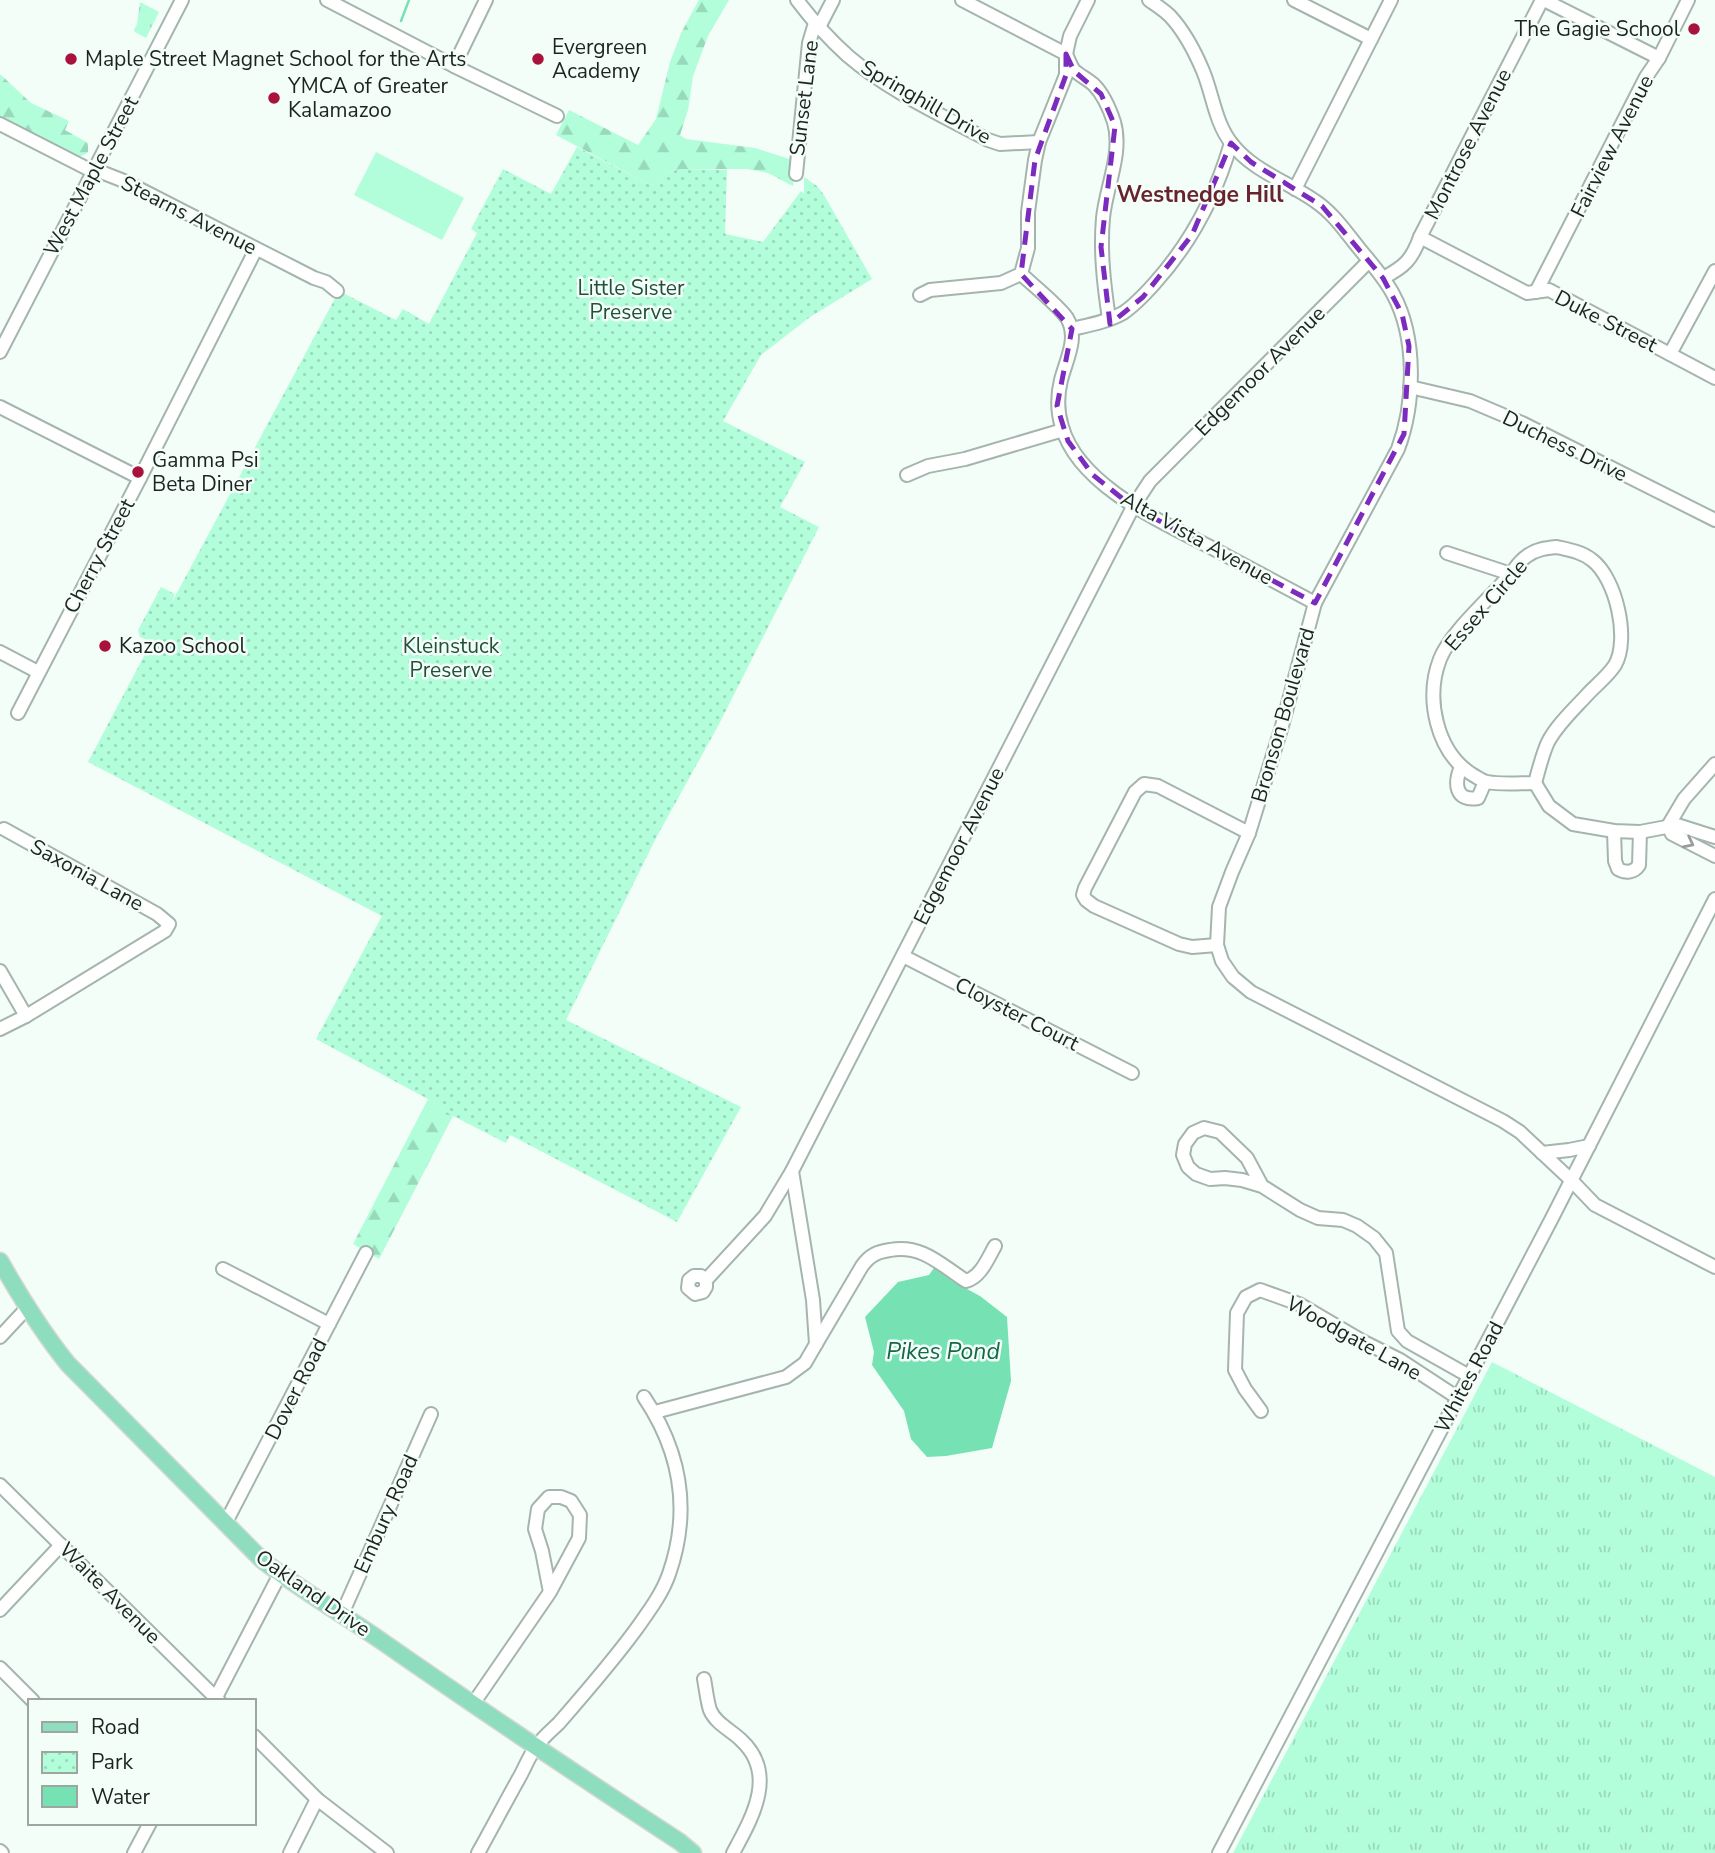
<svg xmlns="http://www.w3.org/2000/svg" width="1715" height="1853" font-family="'Nunito Sans',sans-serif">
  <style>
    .grass { fill: url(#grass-tufts) }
    .forest { fill: url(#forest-firs) }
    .park { fill: url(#park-dots) }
    .pitch { fill: #b2fdda }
    .water { fill: #76e2b3 }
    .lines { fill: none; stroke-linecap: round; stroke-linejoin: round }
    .stream { stroke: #76e2b3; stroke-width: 2.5 }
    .minor-casing { stroke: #a5b5ad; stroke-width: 16 }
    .major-casing { stroke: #d6d7d7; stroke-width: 19 }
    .minor { stroke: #fff; stroke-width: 12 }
    .major { stroke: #8fddbf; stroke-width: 16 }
    .oneway { stroke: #999c9b }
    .marked { fill: none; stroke: #7b2cbf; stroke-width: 5; stroke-dasharray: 14 9; stroke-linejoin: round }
    .poi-dot { fill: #a9123c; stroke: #f4fef9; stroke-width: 2.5 }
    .labels { text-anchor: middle; stroke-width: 5; stroke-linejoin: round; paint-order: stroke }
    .poi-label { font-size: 21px; fill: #1d2320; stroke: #f4fef9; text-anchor: start }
    .street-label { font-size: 21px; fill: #1d2320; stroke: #f4fef9 }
    .park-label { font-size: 21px; fill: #23503d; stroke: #f4fef9 }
    .neighbourhood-label { font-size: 23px; font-weight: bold; fill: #69232f; stroke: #f4fef9 }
    .water-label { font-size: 23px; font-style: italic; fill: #15674a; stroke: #f4fef9 }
  </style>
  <defs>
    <pattern id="grass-tufts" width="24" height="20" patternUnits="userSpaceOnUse" patternTransform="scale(1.75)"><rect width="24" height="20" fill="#b2fdda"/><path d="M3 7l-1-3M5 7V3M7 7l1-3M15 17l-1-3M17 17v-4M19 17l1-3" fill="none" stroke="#99d9bb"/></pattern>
    <pattern id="forest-firs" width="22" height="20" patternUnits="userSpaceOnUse" patternTransform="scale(1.75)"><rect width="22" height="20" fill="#b2fdda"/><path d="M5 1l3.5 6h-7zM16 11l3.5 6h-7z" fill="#99d9bb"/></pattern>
    <pattern id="park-dots" width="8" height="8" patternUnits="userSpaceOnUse" patternTransform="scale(1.75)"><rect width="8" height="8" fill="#b2fdda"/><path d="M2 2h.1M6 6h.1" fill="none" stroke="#99d9bb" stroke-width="1.8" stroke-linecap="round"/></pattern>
  </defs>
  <rect width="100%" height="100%" fill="#f4fef9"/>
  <g class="grass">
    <polygon points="140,2 159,12 146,38 135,32 134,30 137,24"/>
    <polygon points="1492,1362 1715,1477 1715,1853 1233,1853"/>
  </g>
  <g class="forest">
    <polygon points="699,0 729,0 708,36 693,76 688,110 680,135 686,139 755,148 796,161 793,186 768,173 747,169 682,169 668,172 652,186 556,135 569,110 638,145 656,119 670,62 681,33"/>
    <polygon points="0,74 31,103 69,121 65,130 88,143 88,152 84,155 77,157 0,119"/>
    <polygon points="428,1099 453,1116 379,1259 353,1244"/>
  </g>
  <polygon class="park" points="577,147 652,186 668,172 682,169 727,170 725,234 763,242 801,191 804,194 804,177 817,186 824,195 872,279 810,317 761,355 723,421 805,462 780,507 819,527 718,726 656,838 566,1020 741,1107 677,1222 510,1135 506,1143 453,1116 428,1099 316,1039 382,916 88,762 153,639 147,640 140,637 138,630 161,587 175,594 171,604 339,291 396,320 403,309 429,324 477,233 471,229 503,169 551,194"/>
  <polygon class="pitch" points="376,152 464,198 442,240 354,195"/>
  <polygon class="water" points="936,1265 956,1283 980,1296 1007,1317 1011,1381 992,1448 946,1456 927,1457 911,1439 904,1411 872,1365 874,1352 865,1317 898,1282 929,1275"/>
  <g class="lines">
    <polyline class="stream" points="401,21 409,0"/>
    <defs>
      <g id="minor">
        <polyline points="327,0 454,66 557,116"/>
        <path d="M 797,0 C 812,20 829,39 848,56 C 889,91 941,115 988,140 L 1000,144 L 1039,142"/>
        <path d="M 962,0 L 1066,54 C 1068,59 1070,64 1073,69 C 1078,75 1088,79 1094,85 C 1104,95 1110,110 1114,122 C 1123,153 1106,187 1103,218 C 1100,252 1104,285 1109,319"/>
        <path d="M 1149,0 C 1156,5 1164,10 1170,16 C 1184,31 1195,52 1203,71 C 1213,95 1215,123 1232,144 C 1253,171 1288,182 1315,201 C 1333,213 1345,231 1358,247 C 1370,262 1384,277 1393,294 C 1417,338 1415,403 1398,449 L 1315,603 L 1282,726 L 1249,833 L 1232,872 L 1219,907 L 1217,945 L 1222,961 L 1233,977 L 1251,992 L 1503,1121 L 1520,1132 L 1571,1180 L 1595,1205 L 1715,1267"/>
        <polyline points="1294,0 1371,39"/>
        <polyline points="1544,0 1659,58"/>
        <polyline points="819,27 833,0"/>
        <polyline points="454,66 486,0"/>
        <polyline points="0,124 92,171 101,172 124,181 314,278 326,282 337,291"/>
        <polyline points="796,174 809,43 815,23"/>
        <polyline points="1295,189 1391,0"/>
        <polyline points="1420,237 1527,293 1549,290 1715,378"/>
        <path d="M 1021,274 C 1033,285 1059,306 1067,318 C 1079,338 1066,360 1061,380 C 1057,396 1057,411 1062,427 C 1079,486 1162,522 1212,548 C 1246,566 1281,585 1315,603"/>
        <path d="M 1383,278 C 1404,267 1412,260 1420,237 L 1542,0"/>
        <polyline points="1536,292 1646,77 1659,58 1688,0"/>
        <polyline points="920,295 930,290 1001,283 1021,274 1028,248 1028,212 1035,160 1039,142 1066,75 1066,54 1070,36 1088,0"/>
        <path d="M 1072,329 C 1089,325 1107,322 1123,313 C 1135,305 1145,294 1154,284 C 1191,243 1216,195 1231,143"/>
        <polyline points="0,352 182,0"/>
        <polyline points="1670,354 1715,271"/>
        <polyline points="1410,387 1470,401 1522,423 1715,520"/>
        <polyline points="0,407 140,478"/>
        <polyline points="907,475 928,466 965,459 1063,430"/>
        <path d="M 1557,547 C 1570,550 1582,552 1592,560 C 1616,578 1630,639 1615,665 C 1608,676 1595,686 1586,696 C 1573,710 1557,725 1548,742 C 1542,755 1539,769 1535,783 C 1520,783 1502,785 1487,782 C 1482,781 1477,777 1473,775 C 1436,752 1425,698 1440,659 C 1450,633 1490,598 1509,576 C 1515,569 1519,561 1527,556 C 1536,549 1547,548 1557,547 Z"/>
        <polyline points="1447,553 1511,574"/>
        <polyline points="0,652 38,672"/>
        <polyline points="18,713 140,478 256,249"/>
        <path d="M 1461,767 C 1454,783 1455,802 1478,798 L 1485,782"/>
        <polyline points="1535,783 1549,806 1573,824 1614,831 1640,832 1677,825 1715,837"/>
        <polyline points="1668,826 1684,799 1715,764"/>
        <polyline points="1668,826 1672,834 1715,856"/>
        <path d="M 1614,831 L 1615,861 L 1618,869 C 1625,873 1634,873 1639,865 L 1640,832"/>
        <polyline points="1217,945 1192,947 1179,944 1094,906 1086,900 1083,895 1085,888 1135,792 1144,784 1158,786 1249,833"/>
        <polyline points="903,956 1132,1073"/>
        <polyline points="0,971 26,1016"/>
        <polyline points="0,1029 26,1016 165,931 169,924 157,914 4,829"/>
        <polyline points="1542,1153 1569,1150 1589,1146"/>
        <polyline points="1262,1186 1242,1180 1225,1178 1210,1179 1196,1174 1188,1167 1183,1155 1185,1144 1193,1133 1204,1128 1220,1132 1247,1158 1262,1186 1300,1210 1318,1218 1343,1220 1357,1226 1374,1238 1386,1253 1398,1331 1407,1341 1469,1376"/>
        <polyline points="223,1269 329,1324"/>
        <polyline points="706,1280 701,1276 694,1276 689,1280 688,1288 695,1294 703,1292 706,1287 706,1280 765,1216 792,1171"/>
        <polyline points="0,1337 27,1308"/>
        <path d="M 816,1344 L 862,1266 C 870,1255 877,1252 890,1250 C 922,1244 941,1265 966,1281 C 981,1277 988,1258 995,1246"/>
        <polyline points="1261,1411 1245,1389 1235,1370 1237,1313 1246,1297 1260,1290 1299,1304 1362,1341 1400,1360 1458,1398"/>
        <polyline points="655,1412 786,1377 805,1363 816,1344 813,1300 792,1171 1133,507 1150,481 1369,261"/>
        <polyline points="0,1485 219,1701"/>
        <polyline points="225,1524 366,1253"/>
        <polyline points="0,1610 61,1545"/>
        <polyline points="342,1614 431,1414"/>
        <polyline points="0,1668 33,1701"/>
        <path d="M 704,1679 C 706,1689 707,1701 710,1710 C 716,1724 731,1730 741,1740 C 778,1774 752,1818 733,1853"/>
        <polyline points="214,1701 280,1574"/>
        <polyline points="473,1704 550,1592 542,1551 535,1529 538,1509 549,1497 561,1497 571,1501 580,1515 579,1538 550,1592"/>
        <polyline points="254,1736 317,1799 387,1853"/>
        <polyline points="0,1851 2,1853"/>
        <polyline points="134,1853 150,1823"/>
        <polyline points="290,1853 317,1799"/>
        <path d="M 478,1853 C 492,1828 505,1803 519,1778 C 525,1768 529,1755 537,1746 C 543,1737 552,1730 559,1723 C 586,1692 613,1661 637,1628 C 649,1611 662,1594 669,1574 C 691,1511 681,1452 644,1397"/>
        <polyline points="1219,1853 1551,1220 1715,899"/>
      </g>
      <path id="major" d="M 0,1261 C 21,1298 42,1332 68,1364 L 262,1560 C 299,1589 341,1613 380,1640 C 479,1709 579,1776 680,1842 L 693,1853"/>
    </defs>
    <use href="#minor" class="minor-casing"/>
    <use href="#major" class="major-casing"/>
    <use href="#minor" class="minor"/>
    <use href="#major" class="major"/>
  </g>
  <defs><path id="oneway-chevron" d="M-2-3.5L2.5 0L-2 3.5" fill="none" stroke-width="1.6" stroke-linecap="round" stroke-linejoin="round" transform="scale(1.75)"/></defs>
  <use class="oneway" href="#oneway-chevron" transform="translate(1689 843) rotate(27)"/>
  <path class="marked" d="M 1066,54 L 1074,71 L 1101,94 L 1115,126 L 1101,247 L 1110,324 L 1143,297 L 1192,235 L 1231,143 L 1251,162 L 1322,206 L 1383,278 L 1402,314 L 1409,346 L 1404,434 L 1315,603 L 1133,507 L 1093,475 L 1068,441 L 1057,406 L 1072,329 L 1021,274 L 1035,160 L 1066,75 Z"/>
  <g class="poi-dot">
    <circle cx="1694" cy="29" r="7"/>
    <circle cx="71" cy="59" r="7"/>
    <circle cx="538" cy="59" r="7"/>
    <circle cx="274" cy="98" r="7"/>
    <circle cx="138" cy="472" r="7"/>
    <circle cx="105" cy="646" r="7"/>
  </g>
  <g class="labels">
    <g class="poi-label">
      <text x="1680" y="36" text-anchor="end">The Gagie School</text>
      <text x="552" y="54">Evergreen<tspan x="552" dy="24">Academy</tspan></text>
      <text x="85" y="66">Maple Street Magnet School for the Arts</text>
      <text x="288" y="93">YMCA of Greater<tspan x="288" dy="24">Kalamazoo</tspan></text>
      <text x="152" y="467">Gamma Psi<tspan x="152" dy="24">Beta Diner</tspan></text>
      <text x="119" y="653">Kazoo School</text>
    </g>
    <g class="street-label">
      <text transform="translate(804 98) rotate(-83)" y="7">Sunset Lane</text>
      <text transform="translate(926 102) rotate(30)" y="7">Springhill Drive</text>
      <text transform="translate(1468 144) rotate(-63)" y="7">Montrose Avenue</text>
      <text transform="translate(1612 146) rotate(-63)" y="7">Fairview Avenue</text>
      <text transform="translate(91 176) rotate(-62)" y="7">West Maple Street</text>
      <text transform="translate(189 215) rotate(27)" y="7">Stearns Avenue</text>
      <text transform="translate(1606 321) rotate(27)" y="7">Duke Street</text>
      <text transform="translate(1260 371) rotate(-45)" y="7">Edgemoor Avenue</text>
      <text transform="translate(1565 446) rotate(26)" y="7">Duchess Drive</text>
      <text transform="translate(1197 538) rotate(29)" y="7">Alta Vista Avenue</text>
      <text transform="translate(99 556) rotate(-62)" y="7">Cherry Street</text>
      <text transform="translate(1486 605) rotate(-49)" y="7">Essex Circle</text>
      <text transform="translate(1283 715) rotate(-74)" y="7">Bronson Boulevard</text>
      <text transform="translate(959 846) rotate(-63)" y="7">Edgemoor Avenue</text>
      <text transform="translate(87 875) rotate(29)" y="7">Saxonia Lane</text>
      <text transform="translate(1017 1014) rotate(27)" y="7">Cloyster Court</text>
      <text transform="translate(1354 1338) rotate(29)" y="7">Woodgate Lane</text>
      <text transform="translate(1469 1377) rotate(-62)" y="7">Whites Road</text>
      <text transform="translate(296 1389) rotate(-63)" y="7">Dover Road</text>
      <text transform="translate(386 1514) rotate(-66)" y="7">Embury Road</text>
      <text transform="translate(110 1593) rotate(45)" y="7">Waite Avenue</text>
      <text transform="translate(313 1593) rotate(35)" y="7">Oakland Drive</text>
    </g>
    <g class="park-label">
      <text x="631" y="295">Little Sister<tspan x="631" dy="24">Preserve</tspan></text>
      <text x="451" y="653">Kleinstuck<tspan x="451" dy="24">Preserve</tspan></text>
    </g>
    <g class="neighbourhood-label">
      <text x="1200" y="202">Westnedge Hill</text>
    </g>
    <g class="water-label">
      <text x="943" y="1359">Pikes Pond</text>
    </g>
  </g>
  <rect x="28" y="1699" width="228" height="126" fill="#f4fef9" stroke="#9ea6a2" stroke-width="2"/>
  <rect x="42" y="1722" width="35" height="10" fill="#8fddbf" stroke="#9ea6a2" stroke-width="2"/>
  <text x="91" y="1734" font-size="21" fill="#1d2320">Road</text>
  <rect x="42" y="1752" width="35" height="21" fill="url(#park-dots)" stroke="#9ea6a2" stroke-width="2"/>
  <text x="91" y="1769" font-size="21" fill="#1d2320">Park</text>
  <rect x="42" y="1786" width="35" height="21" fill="#76e2b3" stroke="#9ea6a2" stroke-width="2"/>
  <text x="91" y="1804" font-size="21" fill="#1d2320">Water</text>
</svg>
